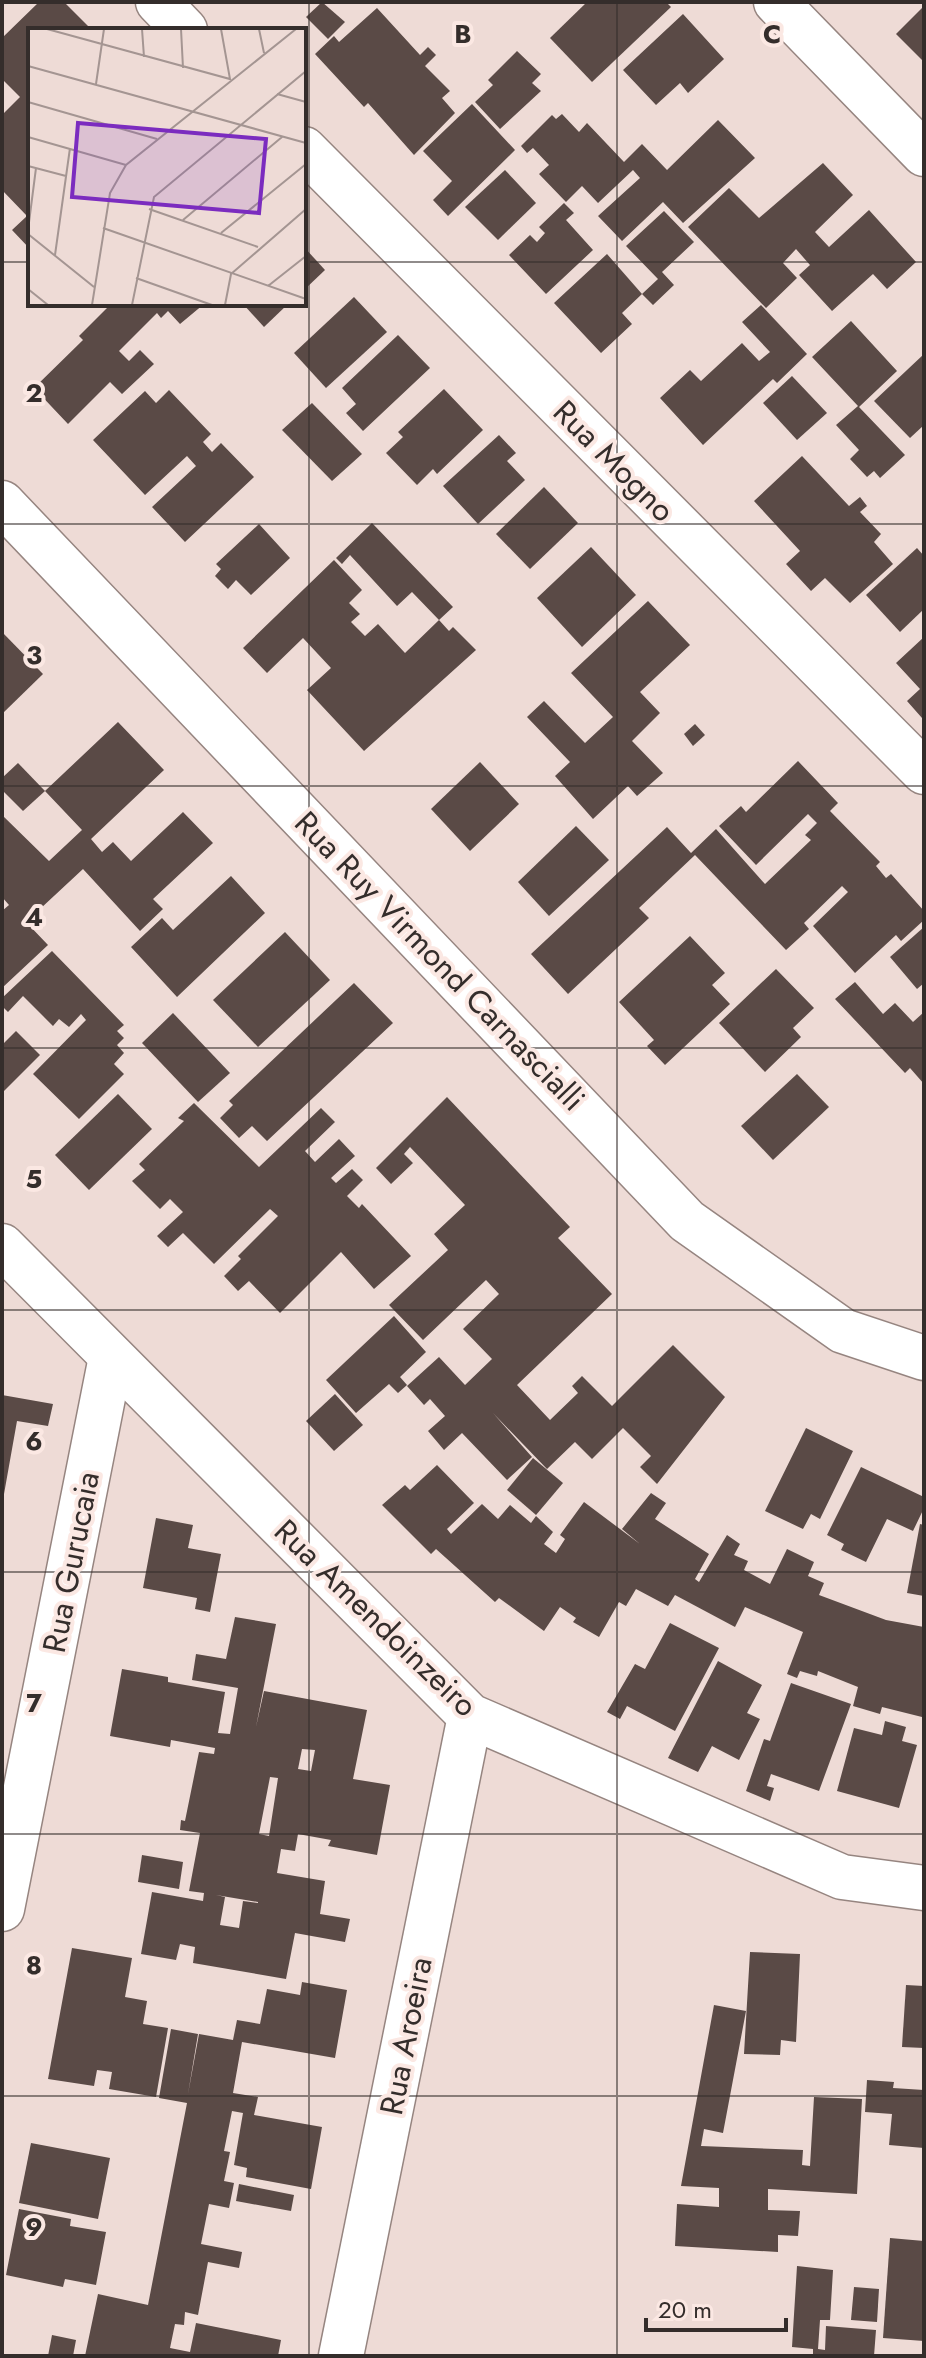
<svg xmlns="http://www.w3.org/2000/svg" width="926" height="2358" font-family="Jost,sans-serif">
  <style>
    .building { fill: #5a4a46; fill-rule: evenodd }
    .lines { fill: none; stroke-linecap: round; stroke-linejoin: round }
    .minor-casing { stroke: #968580; stroke-width: 47 }
    .tertiary-casing { stroke: #968580; stroke-width: 47 }
    .minor { stroke: #fff; stroke-width: 44 }
    .tertiary { stroke: #fff; stroke-width: 44 }
    .grid { fill: none; stroke: #342d2b; stroke-width: 2; stroke-opacity: 0.55 }
    .labels { text-anchor: middle; stroke-width: 8; stroke-linejoin: round; paint-order: stroke }
    .street-label { font-size: 32px; fill: #342d2b; stroke: #fbe8e3 }
    .inset-road { fill: none; stroke: #a49592; stroke-width: 2 }
    .view { fill: #7b2cbf; fill-opacity: 0.15; stroke: #7b2cbf; stroke-width: 4 }
    .inset-edge { fill: none; stroke: #342d2b; stroke-width: 4 }
    .grid-label { font-size: 26px; text-anchor: middle; font-weight: bold; fill: #342d2b; stroke: #fbe8e3; stroke-width: 8; stroke-linejoin: round; paint-order: stroke }
  </style>
  <rect width="100%" height="100%" fill="#eedbd6"/>
  <g class="building">
    <polygon points="39,2 64,2 90,28 30,30 30,249 12,230 27,216 2,190 2,115 20,97 2,79 2,38"/>
    <polygon points="322,2 345,22 328,39 306,17"/>
    <polygon points="587,2 666,2 671,7 592,82 550,38"/>
    <polygon points="924,6 924,62 896,34"/>
    <polygon points="377,8 420,55 428,47 436,55 425,66 450,91 442,98 455,113 414,155 368,103 364,107 315,54 334,36 339,42"/>
    <polygon points="683,14 724,59 688,93 680,83 656,105 623,70"/>
    <polygon points="517,51 541,74 532,83 541,91 500,129 475,102 493,85 488,80"/>
    <polygon points="472,104 515,150 448,216 433,200 452,181 423,151"/>
    <polygon points="562,114 579,132 587,123 624,162 642,144 667,170 718,120 755,158 683,223 663,202 622,241 598,216 640,178 633,170 598,203 582,186 566,202 539,174 549,165 533,148 527,153 521,146 552,115 556,119"/>
    <polygon points="823,163 853,195 815,232 829,247 869,210 916,262 887,289 873,274 832,311 799,275 810,265 796,249 783,263 797,278 766,308 688,227 729,188 759,218"/>
    <polygon points="505,170 536,203 498,240 465,207"/>
    <polygon points="564,203 574,213 566,220 593,250 546,294 509,255 530,235 537,242 545,233 539,227"/>
    <polygon points="664,211 694,242 662,272 674,285 653,305 642,294 658,279 626,246"/>
    <polygon points="304,247 325,270 304,290"/>
    <polygon points="607,254 642,294 622,313 632,324 601,353 554,303"/>
    <polygon points="354,297 387,332 326,388 294,353"/>
    <polygon points="111,304 204,304 180,324 168,311 161,318 157,313 119,351 129,361 140,350 154,364 122,394 110,382 68,424 34,388 83,340 79,336"/>
    <polygon points="243,304 288,304 264,327"/>
    <polygon points="761,305 807,354 777,383 773,379 703,445 660,398 690,370 701,381 742,343 759,361 770,352 742,322"/>
    <polygon points="851,321 897,371 859,407 905,455 880,478 874,471 867,477 850,459 859,450 836,425 858,406 812,357"/>
    <polygon points="398,335 430,368 363,431 346,413 356,404 342,388"/>
    <polygon points="924,354 924,425 910,438 874,401"/>
    <polygon points="792,376 827,413 797,440 763,403"/>
    <polygon points="444,389 483,430 437,474 433,469 417,485 386,453 403,437 398,432"/>
    <polygon points="169,390 211,434 203,442 212,452 221,443 254,477 185,542 152,507 196,466 187,456 145,495 93,440 145,391 156,403"/>
    <polygon points="312,403 362,454 332,481 282,430"/>
    <polygon points="499,435 516,453 507,461 525,480 478,524 443,486"/>
    <polygon points="802,456 849,506 860,497 867,506 860,512 881,534 874,542 893,564 850,603 825,578 811,591 786,564 800,551 754,501"/>
    <polygon points="544,487 578,523 530,569 496,534"/>
    <polygon points="372,523 453,607 439,620 412,592 397,606 350,555 342,564 336,558"/>
    <polygon points="259,524 290,558 251,595 236,580 228,589 215,576 221,569 216,564"/>
    <polygon points="591,547 636,595 582,647 537,598"/>
    <polygon points="917,548 924,556 924,609 900,632 866,595"/>
    <polygon points="334,560 362,590 349,603 360,614 351,622 365,636 378,624 405,653 439,620 449,631 453,627 476,650 364,751 307,690 331,668 303,638 267,673 243,648"/>
    <polygon points="648,601 690,645 640,692 660,713 632,741 663,773 637,796 628,786 593,819 555,776 570,762 527,717 544,701 585,743 613,717 571,673"/>
    <polygon points="2,632 43,674 2,714"/>
    <polygon points="924,637 924,717 922,718 907,701 920,689 896,663"/>
    <polygon points="118,722 164,770 91,839 102,852 113,842 131,861 183,812 213,843 153,899 163,909 140,931 83,869 26,922 48,945 2,988 2,911 9,905 2,897 2,815 49,861 82,830 45,791"/>
    <polygon points="695,724 705,735 693,746 684,734"/>
    <polygon points="798,761 838,803 830,811 880,862 876,866 886,878 891,874 924,911 924,920 901,941 896,935 855,973 813,926 848,892 842,886 804,923 809,929 786,950 695,855 639,908 649,918 568,994 531,954 667,827 691,853 716,829 765,884 811,840 805,835 817,823 808,814 756,865 719,826 741,806 746,812"/>
    <polygon points="480,762 519,804 470,851 431,809"/>
    <polygon points="18,763 45,791 23,811 2,790 2,778"/>
    <polygon points="576,826 609,860 549,916 518,882"/>
    <polygon points="231,876 265,913 177,997 131,947 162,918 173,930"/>
    <polygon points="924,927 924,983 917,989 890,957"/>
    <polygon points="285,932 330,980 258,1047 213,1000"/>
    <polygon points="690,936 725,973 712,985 730,1004 665,1065 647,1046 654,1040 619,1002"/>
    <polygon points="52,951 124,1025 117,1031 124,1038 117,1045 124,1053 114,1064 124,1074 79,1119 33,1074 86,1020 81,1014 69,1027 59,1019 53,1026 23,996 8,1012 2,1006 2,998"/>
    <polygon points="776,969 814,1008 793,1028 801,1037 765,1072 719,1023"/>
    <polygon points="855,982 883,1014 895,1003 913,1022 924,1012 924,1084 910,1068 905,1073 835,999"/>
    <polygon points="354,983 393,1023 267,1141 252,1126 239,1138 220,1118 233,1105 229,1101"/>
    <polygon points="173,1013 230,1073 198,1102 142,1043"/>
    <polygon points="16,1031 40,1055 2,1093 2,1045"/>
    <polygon points="797,1074 829,1107 773,1160 741,1126"/>
    <polygon points="118,1094 152,1129 89,1190 55,1155"/>
    <polygon points="447,1097 570,1227 558,1238 612,1294 517,1385 550,1420 578,1393 572,1386 582,1376 612,1406 673,1345 725,1397 657,1484 640,1467 651,1456 623,1428 592,1459 575,1442 547,1469 493,1413 532,1457 507,1480 462,1433 444,1450 428,1431 445,1416 430,1399 424,1405 407,1386 439,1357 465,1385 492,1359 463,1329 499,1294 486,1280 423,1340 389,1305 448,1250 434,1234 465,1205 410,1147 404,1154 413,1163 391,1184 376,1168"/>
    <polygon points="194,1103 259,1167 321,1108 335,1122 305,1151 315,1162 339,1139 355,1156 331,1178 336,1183 352,1169 363,1180 347,1196 359,1208 362,1204 411,1256 374,1289 341,1252 280,1313 249,1281 238,1291 224,1276 241,1259 238,1256 278,1216 270,1209 214,1264 183,1233 168,1247 157,1236 183,1212 170,1199 160,1209 132,1181 145,1170 139,1164 184,1121 178,1118"/>
    <polygon points="394,1316 426,1352 400,1377 407,1385 398,1393 389,1384 356,1413 326,1380"/>
    <polygon points="335,1394 363,1425 334,1451 306,1421"/>
    <polygon points="2,1395 53,1404 48,1426 17,1421 4,1494"/>
    <polygon points="806,1428 853,1451 820,1519 811,1514 803,1529 765,1511"/>
    <polygon points="533,1458 563,1483 536,1515 507,1490"/>
    <polygon points="437,1465 474,1503 447,1529 451,1534 482,1504 498,1519 510,1505 531,1523 536,1516 553,1532 544,1544 556,1553 565,1539 560,1535 584,1502 640,1544 622,1529 651,1493 666,1503 655,1519 709,1554 695,1579 699,1582 727,1535 740,1544 734,1555 748,1561 744,1570 770,1584 787,1549 814,1562 808,1576 824,1583 819,1595 886,1620 924,1627 922,1717 882,1707 880,1714 853,1706 858,1687 818,1671 817,1676 800,1671 797,1678 787,1674 803,1632 745,1607 735,1627 675,1595 668,1606 636,1589 626,1606 619,1602 599,1637 573,1622 576,1618 560,1607 544,1631 499,1598 495,1602 436,1549 431,1554 382,1505 405,1485 410,1490"/>
    <polygon points="861,1467 924,1497 924,1508 913,1531 887,1519 866,1562 841,1550 844,1544 827,1535"/>
    <polygon points="156,1518 193,1525 188,1548 221,1554 210,1612 195,1609 197,1598 143,1588"/>
    <polygon points="920,1524 924,1525 924,1596 907,1593"/>
    <path d="M 235,1617 L 276,1624 L 256,1727 L 264,1691 L 367,1710 L 353,1779 L 390,1785 L 377,1855 L 328,1846 L 331,1840 L 298,1834 L 295,1851 L 281,1849 L 277,1873 L 325,1881 L 320,1914 L 350,1919 L 345,1942 L 295,1933 L 286,1979 L 193,1963 L 195,1947 L 180,1944 L 176,1960 L 141,1954 L 152,1892 L 203,1901 L 204,1893 L 189,1891 L 200,1833 L 180,1830 L 181,1820 L 185,1821 L 199,1752 L 214,1754 L 215,1748 L 171,1740 L 170,1747 L 110,1736 L 122,1669 L 168,1677 L 168,1682 L 225,1692 L 218,1733 L 230,1734 L 238,1688 L 192,1680 L 196,1654 L 226,1659 ZM 302,1749 L 315,1750 L 311,1771 L 298,1769 ZM 270,1777 L 278,1778 L 269,1836 L 259,1834 ZM 216,1895 L 258,1902 L 258,1903 L 243,1901 L 239,1928 L 220,1925 L 225,1897 Z"/>
    <polygon points="670,1623 719,1648 675,1731 627,1706 620,1719 607,1712 635,1664 645,1669"/>
    <polygon points="718,1661 762,1685 747,1713 760,1719 739,1760 712,1746 698,1772 668,1758"/>
    <polygon points="791,1683 851,1704 819,1791 771,1774 767,1786 774,1788 770,1801 746,1791 764,1739 770,1741"/>
    <polygon points="885,1721 906,1727 902,1741 917,1745 899,1808 837,1791 854,1728 882,1735"/>
    <polygon points="142,1855 183,1862 179,1889 138,1882"/>
    <polygon points="72,1948 132,1958 125,1997 147,2001 143,2024 168,2028 156,2097 109,2089 112,2072 97,2070 94,2086 48,2079"/>
    <polygon points="750,1952 800,1954 796,2042 781,2040 780,2055 744,2054"/>
    <polygon points="302,1982 347,1990 335,2058 242,2042 233,2093 258,2097 254,2115 322,2127 311,2189 246,2177 247,2168 234,2165 243,2113 232,2111 224,2151 230,2152 224,2181 234,2183 229,2208 209,2204 201,2244 242,2252 239,2268 208,2262 198,2315 185,2312 184,2325 175,2324 170,2348 190,2352 196,2323 281,2340 278,2356 85,2356 98,2294 148,2305 187,2103 159,2098 171,2029 198,2034 188,2094 199,2034 233,2040 237,2020 260,2024 267,1989 300,1995"/>
    <polygon points="906,1985 924,1986 924,2048 902,2047"/>
    <polygon points="714,2005 746,2011 723,2133 704,2129 701,2146 803,2150 802,2165 810,2166 814,2097 862,2099 857,2194 768,2189 768,2210 800,2211 798,2236 778,2235 778,2252 675,2246 677,2204 719,2207 719,2188 681,2186"/>
    <polygon points="867,2080 894,2082 893,2088 924,2090 924,2148 889,2145 892,2114 865,2112"/>
    <polygon points="31,2143 110,2158 98,2219 19,2203"/>
    <polygon points="239,2184 294,2195 291,2211 236,2201"/>
    <polygon points="19,2209 71,2219 70,2226 106,2232 96,2285 65,2279 63,2287 6,2275"/>
    <polygon points="890,2238 924,2241 924,2341 883,2338"/>
    <polygon points="797,2266 833,2270 830,2320 820,2320 818,2349 825,2350 826,2326 876,2330 874,2356 813,2356 813,2349 792,2347"/>
    <polygon points="854,2287 879,2289 877,2322 851,2320"/>
    <polygon points="52,2335 76,2340 73,2356 48,2356"/>
  </g>
  <g class="lines">
    <defs>
      <g id="minor">
        <polyline points="158,2 185,30"/>
        <polyline points="776,2 924,154"/>
        <polyline points="304,149 924,772"/>
        <polyline points="2,1246 470,1716 842,1877 924,1888"/>
        <polyline points="2,1909 111,1357"/>
        <polyline points="341,2356 470,1716"/>
      </g>
      <polyline id="tertiary" points="2,503 687,1221 843,1331 924,1358"/>
    </defs>
    <use href="#minor" class="minor-casing"/>
    <use href="#tertiary" class="tertiary-casing"/>
    <use href="#minor" class="minor"/>
    <use href="#tertiary" class="tertiary"/>
  </g>
  <path class="grid" d="M 309,2 L 309,2356M 617,2 L 617,2356M 2,262 L 30,262M 304,262 L 924,262M 2,524 L 924,524M 2,786 L 924,786M 2,1048 L 924,1048M 2,1310 L 924,1310M 2,1572 L 924,1572M 2,1834 L 924,1834M 2,2096 L 924,2096"/>
  <g class="labels">
    <g class="street-label">
      <text transform="translate(614 461) rotate(45)" y="11">Rua Mogno</text>
      <text transform="translate(440 961) rotate(46)" y="11">Rua Ruy Virmond Carnascialli</text>
      <text transform="translate(71 1562) rotate(-79)" y="11">Rua Gurucaia</text>
      <text transform="translate(376 1618) rotate(44)" y="11">Rua Amendoinzeiro</text>
      <text transform="translate(406 2036) rotate(-79)" y="11">Rua Aroeira</text>
    </g>
  </g>
  <g transform="translate(28 28)">
    <rect width="278" height="278" fill="#eedbd6"/>
    <path class="inset-road" d="M 19,1 L 202,51 L 193,1M 114,1 L 116,29M 153,1 L 155,40M 231,1 L 236,25M 0,38 L 278,115M 68,56 L 76,1M 249,66 L 278,74M 0,74 L 129,111M 0,109 L 98,137M 0,138 L 38,148M 121,181 L 230,219M 155,192 L 254,109M 75,200 L 278,271M 0,202 L 8,140M 193,205 L 278,136M 0,206 L 66,259M 27,227 L 42,120M 108,250 L 184,277M 240,258 L 278,228M 0,261 L 20,277M 64,277 L 82,165 L 98,137 L 268,1M 104,277 L 126,169 L 278,43M 197,277 L 203,246 L 278,181"/>
    <path class="view" d="M 50,95 L 238,111 L 231,185 L 44,169 Z"/>
    <rect width="278" height="278" class="inset-edge"/>
  </g>
  <g class="grid-label">
    <text x="463" y="43">B</text>
    <text x="772" y="43">C</text>
    <text x="34" y="402">2</text>
    <text x="34" y="664">3</text>
    <text x="34" y="926">4</text>
    <text x="34" y="1188">5</text>
    <text x="34" y="1450">6</text>
    <text x="34" y="1712">7</text>
    <text x="34" y="1974">8</text>
    <text x="34" y="2236">9</text>
  </g>
  <rect width="926" height="2358" fill="none" stroke="#342d2b" stroke-width="8"/>
  <path d="M646 2318v12h140v-12" fill="none" stroke="#342d2b" stroke-width="4"/>
  <text x="658" y="2318" font-size="24" fill="#342d2b" stroke="#fbe8e3" stroke-width="6" paint-order="stroke">20 m</text>
</svg>
